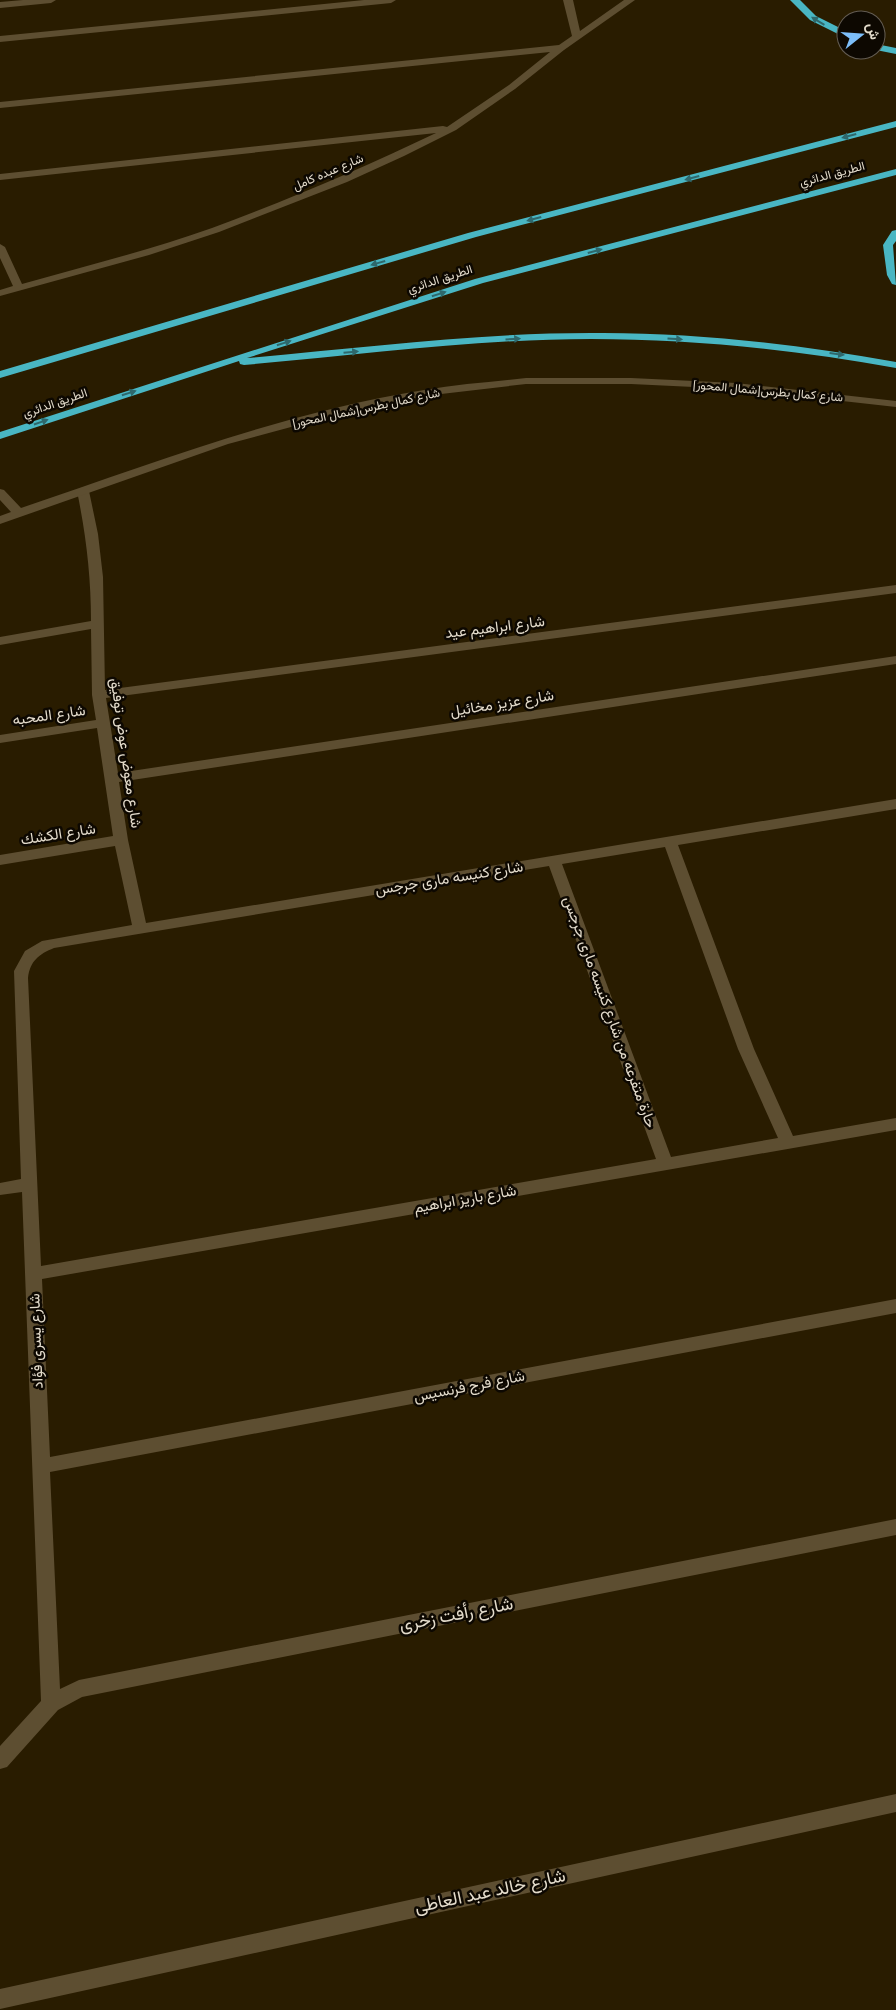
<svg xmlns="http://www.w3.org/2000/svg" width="896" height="2010" font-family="'PT Serif',Vazirmatn,serif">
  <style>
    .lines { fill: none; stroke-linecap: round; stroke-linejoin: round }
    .street { fill: #5d4e31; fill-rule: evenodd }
    .secondary { fill: #5d4e31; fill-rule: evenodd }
    .highway { fill: #49b6c3; fill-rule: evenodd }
    .oneway { fill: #2e686c }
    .labels { text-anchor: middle; stroke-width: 5; stroke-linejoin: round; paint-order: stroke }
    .far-street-label { font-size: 12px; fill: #e3dbcb; stroke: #0d0801 }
    .street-label { font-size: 15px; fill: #e3dbcb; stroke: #0d0801 }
    .near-street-label { font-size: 18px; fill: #e3dbcb; stroke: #0d0801 }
  </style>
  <rect width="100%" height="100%" fill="#291c00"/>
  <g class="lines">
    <g class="street">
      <polygon points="23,0 56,0 51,3 0,8 0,2"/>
      <polygon points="364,0 396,0 391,3 0,42 0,36"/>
      <path d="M 563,0 L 573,0 L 580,31 L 624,0 L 635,0 L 564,50 L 515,89 L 456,130 L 404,156 L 347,182 L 219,232 L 149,255 L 0,296 L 0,290 L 13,286 L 0,258 L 0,244 L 5,247 L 22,284 C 86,266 150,250 212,228 C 288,200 363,168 436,133 L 0,180 L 0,174 L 443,126 L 447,127 L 509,85 L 550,52 L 0,108 L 0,102 L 559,45 L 572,36 Z"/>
      <path d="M 83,487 L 89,491 L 98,534 L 103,577 L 105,690 L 896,585 L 896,593 L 106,698 L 118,773 L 896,656 L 896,664 L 119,782 L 128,840 L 146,923 L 896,799 L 896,809 L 678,845 L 754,1049 L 793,1136 L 896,1118 L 896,1130 L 42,1279 L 50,1457 L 896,1299 L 896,1313 L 50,1472 L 60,1689 L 79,1680 L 896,1519 L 896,1535 L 82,1697 L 58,1710 L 7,1767 L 0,1769 L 0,1746 L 41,1701 L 22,1192 L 0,1195 L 0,1183 L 21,1179 L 14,971 L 25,951 L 42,941 L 132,925 L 115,846 L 0,865 L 0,855 L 113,836 L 97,728 L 0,743 L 0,735 L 96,720 L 92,695 L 91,629 L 0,645 L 0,637 L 91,621 C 91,576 86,535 77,491 ZM 665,847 L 738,1049 L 778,1138 L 671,1157 L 562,864 ZM 549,866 L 656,1159 L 41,1266 L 28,978 C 30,961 39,954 54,948 Z"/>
      <polygon points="896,1794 896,1812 0,2009 0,1989"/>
    </g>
    <path class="secondary" d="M 526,378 L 631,378 L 736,383 L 896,401 L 896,407 L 736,389 L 631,384 L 526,384 L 424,396 L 328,417 L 228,444 L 0,524 L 0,516 L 11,512 L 0,500 L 0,489 L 4,490 L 21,508 C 153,463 286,412 424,390 C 458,384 492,382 526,378 Z"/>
    <g class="highway">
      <polygon points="790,0 800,0 816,16 846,31 846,38 810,20"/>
      <polygon points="876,44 896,48 896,54 876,50"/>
      <polygon points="896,121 896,127 476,237 0,378 0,371 468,233"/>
      <path d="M 896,169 L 896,175 L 483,283 L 247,358 C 362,348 476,333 591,333 C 694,332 795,344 896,362 L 896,368 C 795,350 694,339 591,339 C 475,339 359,355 244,365 L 240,364 L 239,361 L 0,439 L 0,432 L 475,279 Z"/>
      <polygon points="896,230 896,241 893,245 896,285 892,284 887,275 883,245 892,231"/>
    </g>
  </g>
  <defs><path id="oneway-solid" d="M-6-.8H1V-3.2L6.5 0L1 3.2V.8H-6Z" transform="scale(1.25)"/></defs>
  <g class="oneway">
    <use href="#oneway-solid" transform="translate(818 21) rotate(-149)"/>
    <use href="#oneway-solid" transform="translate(849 136) rotate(165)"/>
    <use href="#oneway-solid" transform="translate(692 178) rotate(165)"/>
    <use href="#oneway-solid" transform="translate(534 219) rotate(165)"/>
    <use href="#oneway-solid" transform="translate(595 251) rotate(-15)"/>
    <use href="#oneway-solid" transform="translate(378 263) rotate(164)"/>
    <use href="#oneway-solid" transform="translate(439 294) rotate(-18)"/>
    <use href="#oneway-solid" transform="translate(513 339) rotate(-4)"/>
    <use href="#oneway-solid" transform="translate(675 339) rotate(3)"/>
    <use href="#oneway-solid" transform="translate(284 343) rotate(-18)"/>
    <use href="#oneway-solid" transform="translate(351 352) rotate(-5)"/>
    <use href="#oneway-solid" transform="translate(837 354) rotate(7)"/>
    <use href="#oneway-solid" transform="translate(129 393) rotate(-18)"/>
    <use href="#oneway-solid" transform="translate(41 422) rotate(-19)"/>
  </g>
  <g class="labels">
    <g class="far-street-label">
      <text transform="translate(328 172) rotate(-23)" y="4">شارع عبده كامل</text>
      <text transform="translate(832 174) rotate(-15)" y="4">الطريق الدائري</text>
      <text transform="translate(440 279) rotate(-18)" y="4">الطريق الدائري</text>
      <text transform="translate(768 391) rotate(5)" y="4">شارع كمال بطرس[شمال المحور]</text>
      <text transform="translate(55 403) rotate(-19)" y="4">الطريق الدائري</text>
      <text transform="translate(366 408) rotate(-12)" y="4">شارع كمال بطرس[شمال المحور]</text>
    </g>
    <g class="street-label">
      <text transform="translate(495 627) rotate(-7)" y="5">شارع ابراهيم عيد</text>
      <text transform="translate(502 703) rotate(-9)" y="5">شارع عزيز مخائيل</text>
      <text transform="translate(49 715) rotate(-8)" y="5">شارع المحبه</text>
      <text transform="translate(126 753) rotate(82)" y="5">شارع معوض عوض توفيق</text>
      <text transform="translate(58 834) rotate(-9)" y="5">شارع الكشك</text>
      <text transform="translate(449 878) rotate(-9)" y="5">شارع كنيسه مارى جرجس</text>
      <text transform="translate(610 1012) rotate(70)" y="5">حارة متفرعه من شارع كنيسه مارى جرجس</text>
      <text transform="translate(465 1199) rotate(-10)" y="5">شارع باريز ابراهيم</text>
      <text transform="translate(36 1341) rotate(-92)" y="5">شارع يسرى فؤاد</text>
      <text transform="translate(469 1386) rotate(-11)" y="5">شارع فرج فرنسيس</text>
    </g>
    <g class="near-street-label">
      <text transform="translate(456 1614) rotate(-11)" y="6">شارع رأفت زخرى</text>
      <text transform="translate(490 1891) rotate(-12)" y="6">شارع خالد عبد العاطى</text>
    </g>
  </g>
  <g transform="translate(861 35) rotate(73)"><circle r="24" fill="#0d0801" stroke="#635c52"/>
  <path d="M0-4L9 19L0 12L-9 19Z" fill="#7dbef9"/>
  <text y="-8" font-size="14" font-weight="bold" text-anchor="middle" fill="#e3dbcb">ش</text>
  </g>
</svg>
